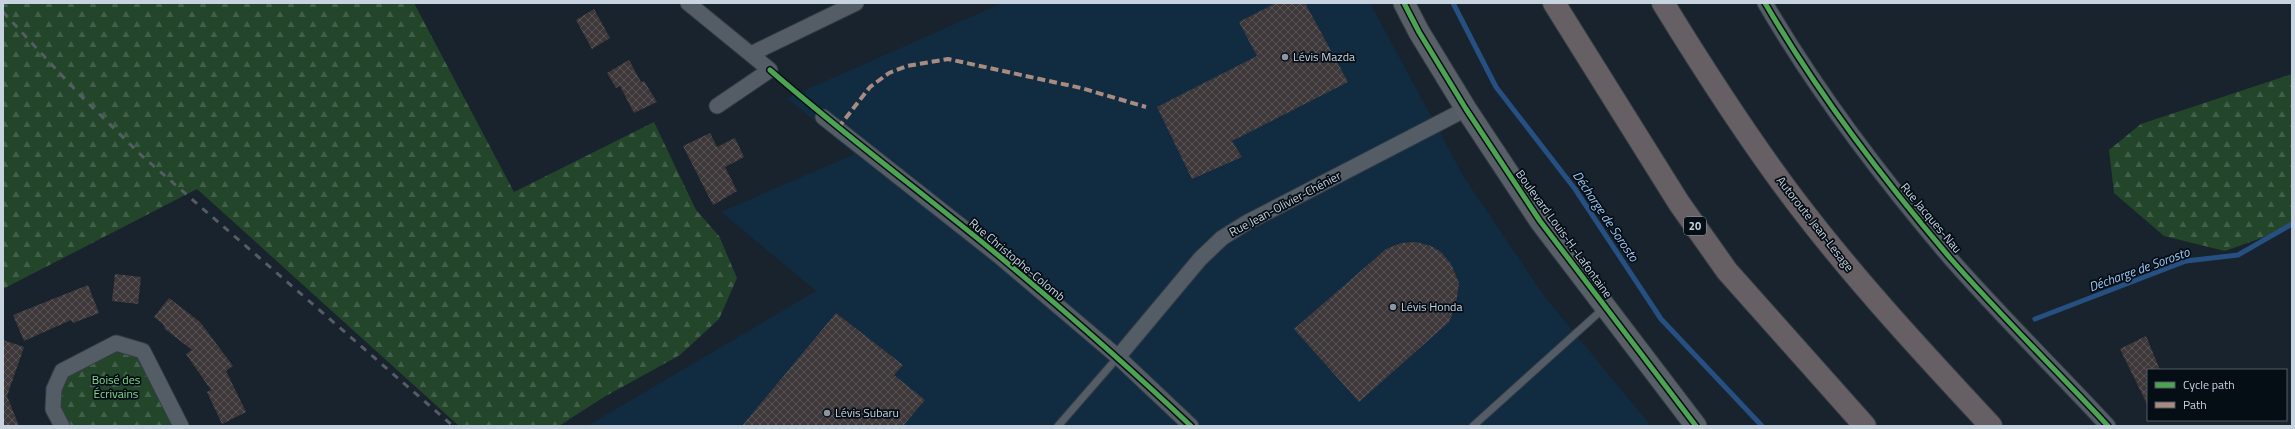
<svg xmlns="http://www.w3.org/2000/svg" width="2295" height="429" font-family="'Titillium Web',sans-serif">
  <style>
    .built { fill: #112b40 }
    .forest { fill: url(#forest-firs) }
    .lines { fill: none; stroke-linecap: round; stroke-linejoin: round }
    .stream { stroke: #255081; stroke-width: 5 }
    .building { fill: url(#building-cross-hatch) }
    .lane-casing { stroke: #353d46; stroke-width: 9 }
    .street-casing { stroke: #353d46; stroke-width: 17 }
    .secondary-casing { stroke: #353d46; stroke-width: 23 }
    .highway-casing { stroke: #353d46; stroke-width: 24 }
    .lane { stroke: #545d65; stroke-width: 7 }
    .street { stroke: #545d65; stroke-width: 15 }
    .secondary { stroke: #595f66; stroke-width: 21 }
    .highway { stroke: #666064; stroke-width: 22 }
    .rail { stroke: #545c64; stroke-width: 3; stroke-dasharray: 7 7; stroke-linecap: butt }
    .quiet { stroke: #a88b81; stroke-width: 4; stroke-dasharray: 8 4; stroke-linecap: butt }
    .cycleway-casing { stroke: #050d15; stroke-width: 8 }
    .cycleway { stroke: #4ca352; stroke-width: 5 }
    .poi-dot { fill: #8a96a1; stroke: #050d15; stroke-width: 1.5 }
    .labels { text-anchor: middle; stroke-width: 3.5; stroke-linejoin: round; paint-order: stroke }
    .shield { fill: #050d15; stroke: #8d98a3; stroke-width: 1 }
    .shield-label { font-size: 11px; font-weight: bold; fill: #c7d4e0 }
    .poi-label { font-size: 12px; fill: #c7d4e0; stroke: #050d15; text-anchor: start }
    .street-label { font-size: 12px; fill: #c7d4e0; stroke: #050d15 }
    .park-label { font-size: 12px; fill: #86da90; stroke: #050d15 }
    .water-label { font-size: 13px; font-style: italic; fill: #9fc6f5; stroke: #050d15 }
  </style>
  <defs>
    <pattern id="forest-firs" width="22" height="20" patternUnits="userSpaceOnUse"><rect width="22" height="20" fill="#23452a"/><path d="M5 1l3.5 6h-7zM16 11l3.5 6h-7z" fill="#415f49"/></pattern>
    <pattern id="building-cross-hatch" width="8" height="8" patternUnits="userSpaceOnUse"><rect width="8" height="8" fill="#3f383a"/><path d="M0 0l8 8M0 8l8-8" fill="none" stroke="#595456"/></pattern>
  </defs>
  <rect width="100%" height="100%" fill="#18232d"/>
  <polygon class="built" points="1002,3 1370,3 1464,177 1545,297 1651,426 587,426 816,291 721,212 854,154 787,98"/>
  <g class="forest">
    <polygon points="3,3 414,3 514,192 654,122 696,210 719,236 737,278 719,319 680,355 604,397 559,426 459,426 197,189 3,289"/>
    <polygon points="2292,74 2292,227 2225,251 2164,236 2114,193 2109,150 2141,124"/>
    <polygon points="116,343 143,351 181,426 62,426 54,389 62,371"/>
  </g>
  <g class="lines">
    <g class="stream">
      <polyline points="1453,3 1496,87 1575,189 1661,319 1762,426"/>
      <polyline points="2035,319 2186,261 2238,255 2292,224"/>
    </g>
  </g>
  <g class="building">
    <polygon points="1276,3 1305,3 1348,82 1232,141 1242,157 1192,179 1157,107 1257,56 1239,22"/>
    <polygon points="594,9 610,38 592,49 576,20"/>
    <polygon points="629,60 641,82 644,81 657,102 634,113 620,86 616,88 607,73"/>
    <polygon points="710,133 717,147 735,138 744,157 725,167 737,191 713,205 683,146"/>
    <polygon points="1416,242 1431,246 1441,252 1451,264 1459,283 1456,304 1449,322 1359,402 1294,329 1386,249 1401,243"/>
    <polygon points="115,274 141,277 138,304 112,301"/>
    <polygon points="88,285 99,313 73,323 71,320 24,341 13,315"/>
    <polygon points="169,298 200,322 233,366 226,371 246,412 222,424 207,392 211,390 186,354 192,350 165,329 163,324 154,317"/>
    <polygon points="836,313 903,365 894,375 925,400 903,426 742,426"/>
    <polygon points="2146,336 2160,370 2148,370 2148,406 2120,349"/>
    <polygon points="3,340 24,347 7,396 19,426 3,426"/>
  </g>
  <g class="lines">
    <defs>
      <g id="lane">
        <polyline points="1058,426 1118,357"/>
        <polyline points="1473,426 1604,308"/>
      </g>
      <g id="street">
        <polyline points="688,3 770,70 717,106"/>
        <path d="M 1765,3 C 1818,94 1882,178 1951,259 C 2001,316 2056,370 2108,426"/>
        <polyline points="751,54 856,3"/>
        <polyline points="823,117 999,256 1118,357 1191,426"/>
        <polyline points="1118,357 1200,259 1222,238 1246,223 1466,109"/>
        <polyline points="62,426 53,409 54,389 62,371 116,343 143,351 181,426"/>
      </g>
      <polyline id="secondary" points="1404,3 1419,32 1466,109 1540,221 1696,426"/>
      <g id="highway">
        <polyline points="1554,3 1679,203 1727,271 1865,426"/>
        <path d="M 1663,3 C 1706,73 1750,142 1800,207 C 1859,284 1925,355 1991,426"/>
      </g>
    </defs>
    <use href="#lane" class="lane-casing"/>
    <use href="#street" class="street-casing"/>
    <use href="#secondary" class="secondary-casing"/>
    <use href="#highway" class="highway-casing"/>
    <use href="#lane" class="lane"/>
    <use href="#street" class="street"/>
    <use href="#secondary" class="secondary"/>
    <use href="#highway" class="highway"/>
    <polyline class="rail" points="3,12 81,96 141,155 453,426"/>
    <polyline class="quiet" points="838,128 870,87 889,73 907,66 948,59 1081,88 1146,107"/>
    <defs>
      <g id="cycleway">
        <polyline points="1404,3 1419,32 1466,109 1540,221 1696,426"/>
        <path d="M 1765,3 C 1818,94 1882,178 1951,259 C 2001,316 2056,370 2108,426"/>
        <path d="M 770,70 C 844,135 923,193 999,256 C 1065,311 1129,367 1191,426"/>
      </g>
    </defs>
    <use href="#cycleway" class="cycleway-casing"/>
    <use href="#cycleway" class="cycleway"/>
  </g>
  <g class="poi-dot">
    <circle cx="1285" cy="57" r="4"/>
    <circle cx="1393" cy="307" r="4"/>
    <circle cx="827" cy="413" r="4"/>
  </g>
  <g class="labels">
    <rect class="shield" x="1684" y="217" width="22" height="18" rx="3"/>
    <g class="shield-label">
      <text x="1695" y="230">20</text>
    </g>
    <g class="poi-label">
      <text x="1293" y="61">Lévis Mazda</text>
      <text x="1401" y="311">Lévis Honda</text>
      <text x="835" y="417">Lévis Subaru</text>
    </g>
    <g class="street-label">
      <text transform="translate(1285 204) rotate(-28)" y="4">Rue Jean-Olivier-Chénier</text>
      <text transform="translate(1931 218) rotate(50)" y="4">Rue Jacques-Nau</text>
      <text transform="translate(1815 224) rotate(52)" y="4">Autoroute Jean-Lesage</text>
      <text transform="translate(1564 234) rotate(54)" y="4">Boulevard Louis-H.-Lafontaine</text>
      <text transform="translate(1017 260) rotate(40)" y="4">Rue Christophe-Colomb</text>
    </g>
    <g class="park-label">
      <text x="116" y="384">Boisé des<tspan x="116" dy="14">Écrivains</tspan></text>
    </g>
    <g class="water-label">
      <text transform="translate(1606 216) rotate(56)" y="5">Décharge de Sorosto</text>
      <text transform="translate(2139 269) rotate(-20)" y="5">Décharge de Sorosto</text>
    </g>
  </g>
  <rect width="2295" height="429" fill="none" stroke="#c7d4e0" stroke-width="8"/>
  <rect x="2147" y="369" width="140" height="52" fill="#050d15" stroke="#535d66"/>
  <rect x="2155" y="382" width="20" height="6" fill="#4ca352" stroke="#535d66"/>
  <text x="2183" y="389" font-size="12" fill="#c7d4e0">Cycle path</text>
  <rect x="2155" y="402" width="20" height="6" fill="#a88b81" stroke="#535d66"/>
  <text x="2183" y="409" font-size="12" fill="#c7d4e0">Path</text>
</svg>
